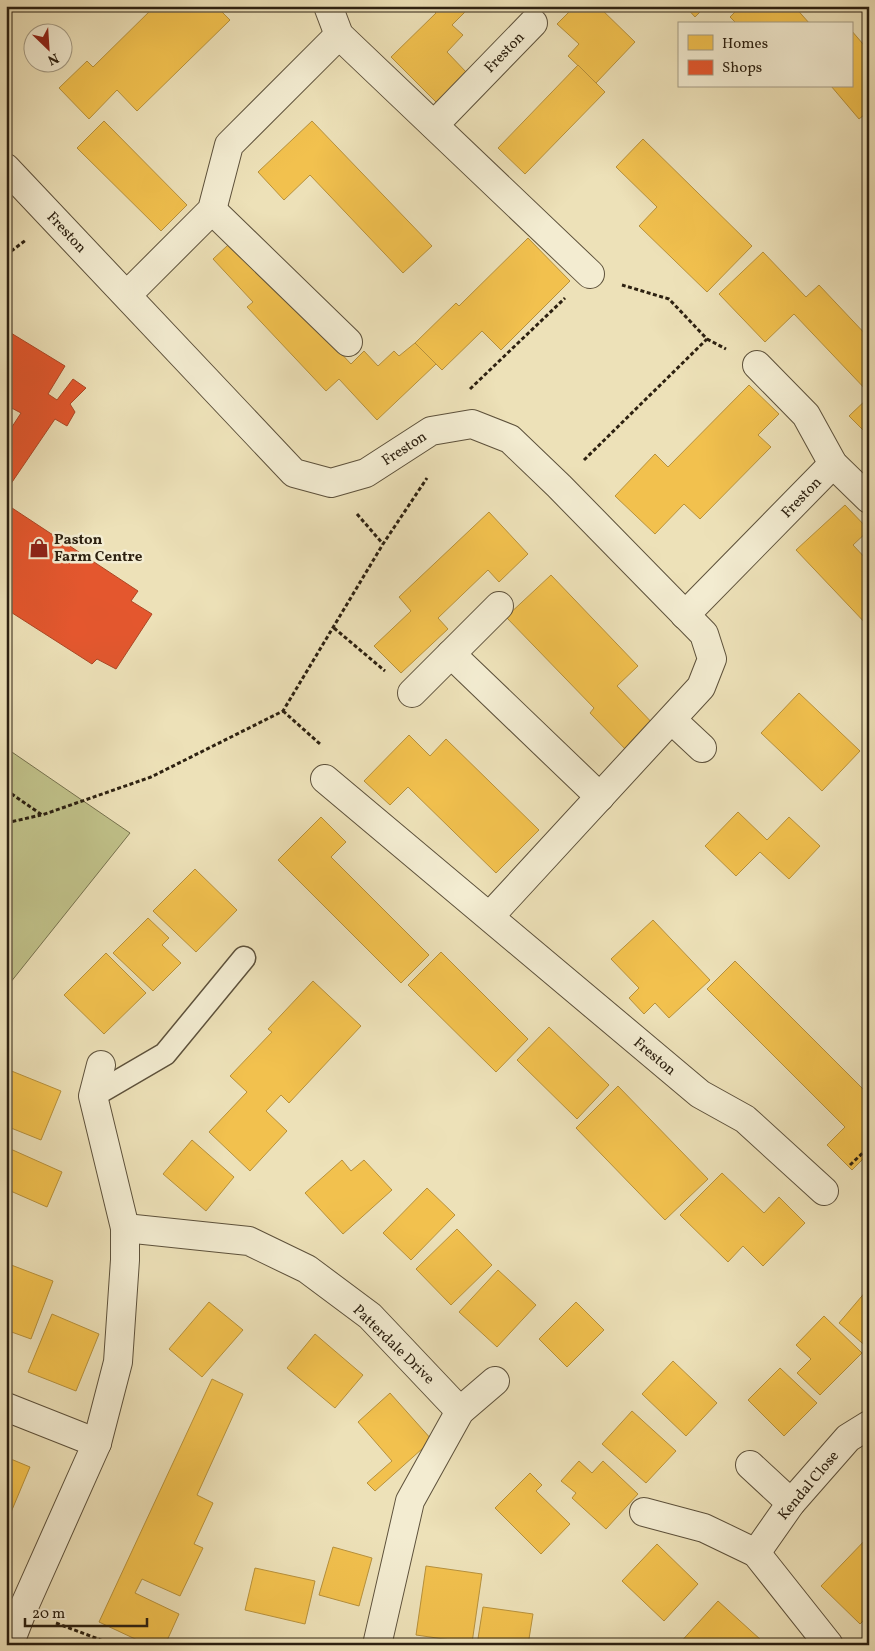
<svg xmlns="http://www.w3.org/2000/svg" width="875" height="1651" font-family="Vollkorn,serif">
  <style>
    .green { fill: #c0c189; stroke: #76714d }
    .homes { fill: #f2c14e; stroke: #b7913c }
    .shops { fill: #e4572e; stroke: #ad4725 }
    .lines { fill: none; stroke-linecap: round; stroke-linejoin: round }
    .service-casing { stroke: #5d513b; stroke-width: 25 }
    .minor-casing { stroke: #5d513b; stroke-width: 30 }
    .path { stroke: #2d2111; stroke-width: 3; stroke-dasharray: 4 2.5; stroke-linecap: butt }
    .service { stroke: #f3ecd1; stroke-width: 22 }
    .minor { stroke: #f3ecd1; stroke-width: 28 }
    .labels { text-anchor: middle; stroke-width: 5; stroke-linejoin: round; paint-order: stroke }
    .street-label { font-size: 15px; fill: #2d2111; stroke: #f3ecd1 }
    .poi-label { font-size: 15px; font-weight: bold; fill: #2d2111; stroke: #f3ecd1; text-anchor: start }
  </style>
  <rect width="100%" height="100%" fill="#ede1b8"/>
  <filter id="stains"><feTurbulence type="fractalNoise" baseFrequency=".004" numOctaves="4"/><feColorMatrix values="0 0 0 0 .2 0 0 0 0 .09 0 0 0 0 .02 0 0 0 .5 -.17"/></filter>
  <radialGradient id="worn" r=".72"><stop offset=".6" stop-color="#630" stop-opacity="0"/><stop offset="1" stop-color="#630" stop-opacity=".3"/></radialGradient>
  <polygon class="green" points="6,748 130,833 6,988"/>
  <g class="homes">
    <polygon points="155,6 216,6 230,20 137,111 117,90 89,119 59,88 87,61 93,67"/>
    <polygon points="429,6 471,6 452,25 463,35 447,52 467,73 437,103 391,57 436,13"/>
    <polygon points="575,6 598,6 635,42 596,83 568,56 579,44 557,24"/>
    <polygon points="685,6 706,6 695,17"/>
    <polygon points="741,6 794,6 810,24 737,24 730,17"/>
    <polygon points="851,30 869,51 869,111 859,119 831,86 851,86"/>
    <polygon points="578,65 605,92 525,174 498,148"/>
    <polygon points="104,121 187,205 161,231 77,148"/>
    <polygon points="312,121 432,246 403,273 310,175 284,200 258,172"/>
    <polygon points="643,139 752,246 707,292 639,226 657,207 616,167"/>
    <polygon points="241,233 274,282 351,364 364,351 378,366 394,351 399,356 415,343 436,364 377,420 339,379 326,391 247,307 253,302 213,259"/>
    <polygon points="528,238 570,281 501,350 482,331 442,370 415,343 456,303 459,306"/>
    <polygon points="763,252 806,297 819,285 869,338 869,393 794,314 765,342 719,294"/>
    <polygon points="749,385 779,414 758,435 771,447 700,519 684,504 655,534 615,496 655,454 668,467"/>
    <polygon points="869,397 869,436 849,416"/>
    <polygon points="845,505 869,530 853,545 869,562 864,568 869,573 869,627 796,550"/>
    <polygon points="489,512 528,554 499,582 488,570 438,618 448,629 401,673 374,646 411,611 399,597"/>
    <polygon points="551,575 638,666 617,686 658,729 631,755 590,713 594,708 506,617"/>
    <polygon points="799,693 860,751 822,791 761,733"/>
    <polygon points="409,735 430,756 446,739 539,830 496,873 408,787 390,805 364,781"/>
    <polygon points="738,812 767,840 789,817 820,846 789,879 760,852 736,876 705,846"/>
    <polygon points="321,817 346,842 331,857 429,955 401,983 278,860"/>
    <polygon points="195,869 237,910 196,952 153,911"/>
    <polygon points="148,918 169,938 162,945 181,963 153,991 113,953"/>
    <polygon points="653,920 710,980 669,1018 655,1003 644,1014 629,998 639,988 611,959"/>
    <polygon points="441,952 528,1039 496,1072 408,985"/>
    <polygon points="106,953 146,993 104,1034 64,995"/>
    <polygon points="735,961 869,1095 869,1153 852,1170 827,1145 845,1127 707,989"/>
    <polygon points="313,981 361,1026 289,1103 281,1095 266,1111 287,1131 250,1171 209,1132 247,1092 230,1076 272,1032 268,1029"/>
    <polygon points="549,1027 609,1085 577,1119 517,1060"/>
    <polygon points="9,1070 61,1091 41,1140 6,1126 6,1077"/>
    <polygon points="618,1086 708,1179 665,1220 576,1128"/>
    <polygon points="192,1140 234,1177 206,1211 163,1174"/>
    <polygon points="6,1147 62,1172 47,1207 6,1189"/>
    <polygon points="342,1160 351,1171 364,1160 392,1190 343,1234 305,1193"/>
    <polygon points="722,1173 764,1213 779,1197 805,1223 763,1266 743,1246 728,1262 680,1215"/>
    <polygon points="427,1188 455,1215 411,1260 383,1233"/>
    <polygon points="457,1229 492,1265 451,1305 416,1269"/>
    <polygon points="6,1263 53,1281 31,1339 6,1330"/>
    <polygon points="498,1270 536,1305 497,1347 459,1312"/>
    <polygon points="867,1290 869,1292 869,1349 839,1323"/>
    <polygon points="209,1302 243,1330 202,1377 169,1349"/>
    <polygon points="576,1302 604,1330 567,1367 539,1339"/>
    <polygon points="52,1314 99,1334 76,1391 28,1372"/>
    <polygon points="824,1316 862,1353 820,1395 797,1373 811,1359 796,1345"/>
    <polygon points="315,1334 363,1375 335,1408 287,1368"/>
    <polygon points="673,1361 717,1403 686,1436 642,1394"/>
    <polygon points="780,1368 817,1403 784,1436 748,1400"/>
    <polygon points="212,1379 243,1394 197,1495 213,1503 194,1544 203,1548 180,1596 142,1579 135,1593 179,1614 165,1645 148,1645 99,1622"/>
    <polygon points="390,1393 432,1440 375,1491 367,1483 392,1461 358,1422"/>
    <polygon points="632,1411 676,1451 646,1483 602,1444"/>
    <polygon points="6,1457 30,1467 9,1517 6,1516"/>
    <polygon points="579,1461 592,1473 603,1461 638,1494 606,1529 572,1498 576,1493 561,1481"/>
    <polygon points="530,1473 542,1485 536,1491 570,1524 541,1554 495,1508"/>
    <polygon points="869,1536 869,1615 860,1624 821,1586"/>
    <polygon points="657,1544 698,1584 664,1621 622,1581"/>
    <polygon points="333,1547 372,1558 359,1606 319,1595"/>
    <polygon points="426,1566 482,1574 472,1643 416,1635"/>
    <polygon points="255,1568 315,1581 305,1624 245,1610"/>
    <polygon points="718,1601 761,1640 756,1645 678,1645"/>
    <polygon points="483,1607 533,1614 528,1645 477,1645"/>
  </g>
  <g class="shops">
    <polygon points="6,330 65,366 48,394 57,400 73,379 86,388 70,404 75,412 67,426 55,419 6,491 6,436 21,413 6,405"/>
    <polygon points="6,504 138,591 131,601 152,614 116,669 97,659 92,664 6,609"/>
  </g>
  <g class="lines">
    <defs>
      <polyline id="service" points="93,1096 165,1054 244,958"/>
      <g id="minor">
        <polyline points="328,6 339,35 590,274"/>
        <polyline points="434,125 533,23"/>
        <polyline points="6,168 294,473 331,483 366,473 431,431 472,424 510,439 559,486 704,634 712,659 701,687 490,916"/>
        <polyline points="212,210 348,342"/>
        <polyline points="127,295 212,210 229,145 339,35"/>
        <polyline points="757,365 806,415 833,464 869,499"/>
        <polyline points="685,615 833,464"/>
        <polyline points="451,654 600,797"/>
        <polyline points="412,693 499,606"/>
        <polyline points="672,720 702,748"/>
        <polyline points="325,779 700,1094 745,1119 824,1191"/>
        <polyline points="125,1228 249,1241 307,1269 370,1316 460,1411"/>
        <polyline points="6,1407 97,1443"/>
        <polyline points="750,1465 791,1503"/>
        <polyline points="644,1512 704,1528 756,1553 829,1645"/>
        <polyline points="756,1553 791,1503 848,1438 869,1425"/>
        <polyline points="9,1645 23,1609 97,1443 118,1362 125,1260 125,1228 93,1096 101,1065"/>
        <polyline points="377,1645 410,1501 460,1411 495,1381"/>
      </g>
    </defs>
    <use href="#service" class="service-casing"/>
    <use href="#minor" class="minor-casing"/>
    <g class="path">
      <polyline points="6,255 26,240"/>
      <polyline points="707,339 726,349"/>
      <polyline points="470,389 565,298"/>
      <polyline points="584,460 707,339 669,299 622,285"/>
      <polyline points="357,514 383,544"/>
      <polyline points="334,628 385,671"/>
      <polyline points="283,711 320,744"/>
      <polyline points="6,790 42,815 151,777 283,711 383,544 427,478"/>
      <polyline points="6,823 41,815"/>
      <polyline points="850,1165 869,1147"/>
      <polyline points="56,1623 114,1645"/>
    </g>
    <use href="#service" class="service"/>
    <use href="#minor" class="minor"/>
  </g>
  <defs>
    <symbol id="shop-bare" viewBox="-9 -9 18 18"><path d="M-5-2.5h2.3a2.7 3.5 0 0 1 5.4 0H5L5.5 6h-11ZM-1.5-2.5h3a1.5 2.3 0 0 0-3 0Z" fill="#8f2418" stroke="#f3ecd1" stroke-width="2.5" paint-order="stroke"/></symbol>
  </defs>
  <g fill-rule="evenodd">
    <use href="#shop-bare" x="25" y="534" width="28" height="28"/>
  </g>
  <g class="labels">
    <g class="street-label">
      <text transform="translate(504 52) rotate(-46)" y="5">Freston</text>
      <text transform="translate(67 232) rotate(47)" y="5">Freston</text>
      <text transform="translate(404 448) rotate(-33)" y="5">Freston</text>
      <text transform="translate(801 497) rotate(-46)" y="5">Freston</text>
      <text transform="translate(655 1056) rotate(40)" y="5">Freston</text>
      <text transform="translate(394 1344) rotate(44)" y="5">Patterdale Drive</text>
      <text transform="translate(808 1485) rotate(-50)" y="5">Kendal Close</text>
    </g>
    <g class="poi-label">
      <text x="54" y="544">Paston<tspan x="54" dy="17">Farm Centre</tspan></text>
    </g>
  </g>
  <rect width="875" height="1651" fill="none" stroke="#ede1b8" stroke-width="25"/>
  <rect x="8" y="8" width="860" height="1636" fill="none" stroke="#2d2111" stroke-width="2.5"/>
  <rect x="12" y="12" width="850" height="1626" fill="none" stroke="#2d2111"/>
  <rect x="678" y="22" width="175" height="65" fill="#f3ecd1" stroke="#a49b84"/>
  <rect x="688" y="35" width="25" height="15" fill="#f2c14e" stroke="#a49b84"/>
  <text x="722" y="48" font-size="15" fill="#2d2111">Homes</text>
  <rect x="688" y="60" width="25" height="15" fill="#e4572e" stroke="#a49b84"/>
  <text x="722" y="72" font-size="15" fill="#2d2111">Shops</text>
  <g transform="translate(48 48) rotate(155)"><circle r="24" fill="#f3ecd1" stroke="#a49b84"/>
  <path d="M0-4L9 19L0 12L-9 19Z" fill="#8f2418"/>
  <text y="-8" font-size="14" font-weight="bold" text-anchor="middle" fill="#2d2111">N</text>
  </g>
  <path d="M25 1618v8h122v-8" fill="none" stroke="#2d2111" stroke-width="2.5"/>
  <text x="32" y="1618" font-size="15" fill="#2d2111" stroke="#f3ecd1" stroke-width="4" paint-order="stroke">20 m</text>
  <rect width="100%" height="100%" filter="url(#stains)"/>
  <rect width="100%" height="100%" fill="url(#worn)"/>
</svg>
